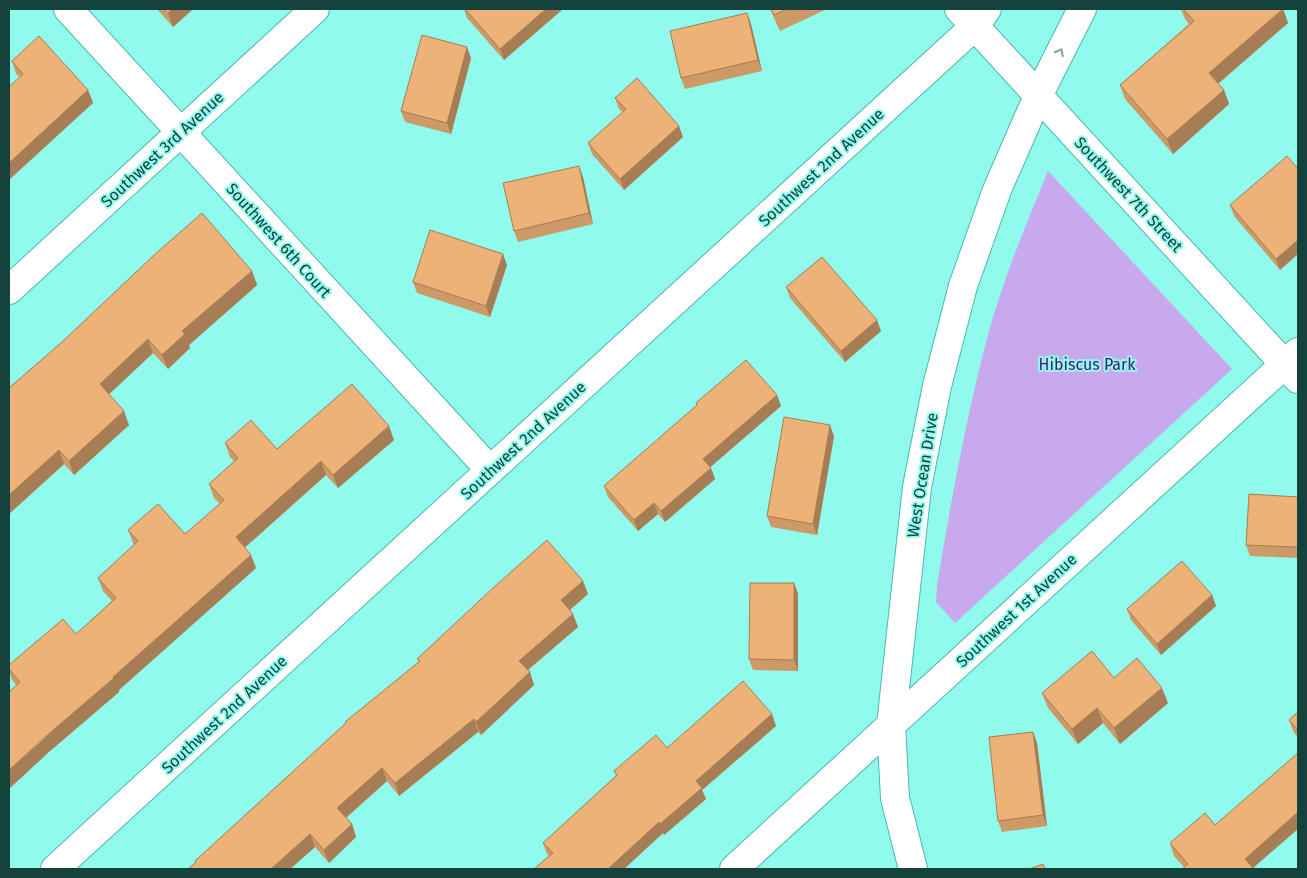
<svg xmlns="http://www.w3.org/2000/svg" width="1307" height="878" font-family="'Fira Sans',sans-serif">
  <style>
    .green { fill: #c8a9ed }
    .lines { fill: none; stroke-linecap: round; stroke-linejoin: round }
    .minor-casing { stroke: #4cb9ac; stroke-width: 30 }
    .minor { stroke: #fff; stroke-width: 28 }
    .wall { fill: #cc9967 }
    .shaded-wall { fill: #a67d54 }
    .building { fill: #edb278; stroke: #a67d54 }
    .oneway { stroke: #8aa09e }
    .labels { text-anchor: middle; stroke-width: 4; stroke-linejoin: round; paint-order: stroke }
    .street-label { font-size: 16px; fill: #14423d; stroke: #90faec }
    .park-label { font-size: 16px; fill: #4a1374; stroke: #90faec }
  </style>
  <rect width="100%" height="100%" fill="#90faec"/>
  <path class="green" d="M 1048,171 L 1232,369 L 955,623 L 936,602 L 937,585 C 951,502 966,417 988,335 C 1003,279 1026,225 1048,171 Z"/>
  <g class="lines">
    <defs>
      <g id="minor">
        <polyline points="68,9 490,470"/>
        <polyline points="959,9 1298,379"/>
        <polyline points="9,290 315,9"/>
        <polyline points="55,869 975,26 987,9"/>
        <polyline points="734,869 1298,352"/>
        <polyline points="913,869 895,798 891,725 917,487 937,386 963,286 997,190 1038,96 1082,9"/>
      </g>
    </defs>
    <use href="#minor" class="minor-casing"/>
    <use href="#minor" class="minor"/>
  </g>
  <g class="wall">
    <polygon points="157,9 193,9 173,27"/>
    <polygon points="464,9 563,9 504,60 467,18"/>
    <polygon points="770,9 827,9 780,31"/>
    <polygon points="1181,9 1283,9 1288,23 1218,84 1224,90 1229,104 1173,154 1125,99 1120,85 1189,24 1185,19"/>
    <polygon points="747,13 751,24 762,71 685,89 681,78"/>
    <polygon points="471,58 451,134 405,122 401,111"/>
    <polygon points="12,61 88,90 93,103 20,77 16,74"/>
    <polygon points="615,98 683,137 624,190 592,154 588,143 623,112 619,109"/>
    <polygon points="1298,169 1280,270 1234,216 1230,205"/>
    <polygon points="583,177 593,224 518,242 514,231"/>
    <polygon points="507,265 490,317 417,293 413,282"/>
    <polygon points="252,271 257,285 189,345 190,348 168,369 153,353 109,394 129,425 74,475 64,464 9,514 9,388 62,342"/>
    <polygon points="786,287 881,331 845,362 790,298"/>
    <polygon points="696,403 781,406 710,467 715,479 665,522 658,514 638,531 608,497 604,486 697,406"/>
    <polygon points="834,436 817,535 771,527 767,516"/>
    <polygon points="394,440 338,488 326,475 245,547 256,568 119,690 119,692 50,751 16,685 12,680 9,671 9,665 76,634 112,601 103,591 98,578 134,545 128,530 185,534 220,504 214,498 209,484 235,462 230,457 225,443 277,449"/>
    <polygon points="1298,497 1298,558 1250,556 1246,545"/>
    <polygon points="794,583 798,594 798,671 753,670 749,659"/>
    <polygon points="588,594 570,610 578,627 528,670 534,685 481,735 478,732 399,796 387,781 346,818 352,824 356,837 329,863 315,847 290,869 188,869 196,862 195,861 345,724 345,722 419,662 417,659"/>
    <polygon points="1212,595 1216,606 1161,655 1131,620 1127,609"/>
    <polygon points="1114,678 1168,703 1120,744 1103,723 1078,744 1048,708 1042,693"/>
    <polygon points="1298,712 1298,737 1294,733 1289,720"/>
    <polygon points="776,726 702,790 706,799 664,835 663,833 624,869 534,869 549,856 547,854 543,843 616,776 614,771 667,748"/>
    <polygon points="1033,732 1037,743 1047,826 1002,832 998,821"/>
    <polygon points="1170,843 1253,868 1254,869 1182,869 1184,867 1174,856"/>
  </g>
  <g class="shaded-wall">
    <polygon points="172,9 193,9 173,27 168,13"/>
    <polygon points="546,9 563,9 504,60 500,49"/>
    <polygon points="1283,9 1288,23 1214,87 1209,73"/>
    <polygon points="747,13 751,24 762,71 758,60"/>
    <polygon points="467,47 471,58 451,134 447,123"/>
    <polygon points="88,90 93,103 9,180 9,163"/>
    <polygon points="1224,90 1229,104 1173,154 1167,139"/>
    <polygon points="679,126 683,137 624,190 620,179"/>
    <polygon points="579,166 583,177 593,224 589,213"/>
    <polygon points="1298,240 1298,254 1280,270 1276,259"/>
    <polygon points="503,254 507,265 490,317 486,306"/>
    <polygon points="252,271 257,285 189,345 190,348 168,369 162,355 182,331"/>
    <polygon points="877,320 881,331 845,362 841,351"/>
    <polygon points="148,339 153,353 105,398 100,384"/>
    <polygon points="777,395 781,406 707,470 703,459"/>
    <polygon points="124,411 129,425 74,475 69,461"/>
    <polygon points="830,425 834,436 817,535 813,524"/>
    <polygon points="389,426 394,440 338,488 333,475"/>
    <polygon points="59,450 64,464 9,514 9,495"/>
    <polygon points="321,461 326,475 241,551 236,537"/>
    <polygon points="711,468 715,479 665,522 661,511"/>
    <polygon points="654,503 658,514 638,531 634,520"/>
    <polygon points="251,555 256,568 119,690 119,692 50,751 9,789 9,770"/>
    <polygon points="583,581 588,594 566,613 561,600"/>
    <polygon points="794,583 798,594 798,671 794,660"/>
    <polygon points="1212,595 1216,606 1161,655 1157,644"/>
    <polygon points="573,614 578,627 524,673 519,661"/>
    <polygon points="530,672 534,685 481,735 476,722"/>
    <polygon points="1162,688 1168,703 1120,744 1114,728"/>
    <polygon points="1097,708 1103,723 1078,744 1072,729"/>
    <polygon points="772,714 776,726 702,790 706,799 664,835 660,824 696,781"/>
    <polygon points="474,719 478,732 399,796 395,783"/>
    <polygon points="1033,732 1037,743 1047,826 1043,815"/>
    <polygon points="382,768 387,781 342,821 337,808"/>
    <polygon points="1298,812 1298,829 1252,869 1245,859"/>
    <polygon points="659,822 663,833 624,869 608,869"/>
    <polygon points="352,824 356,837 329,863 324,850"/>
    <polygon points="310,834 315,847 290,869 271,869"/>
  </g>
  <g class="building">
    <polygon points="164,9 172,9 168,13"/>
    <polygon points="465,9 546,9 500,49"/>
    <polygon points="771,9 787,9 774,15"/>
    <polygon points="1183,9 1283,9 1209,73 1224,90 1167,139 1120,85 1194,21"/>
    <polygon points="747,13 758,60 681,78 670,31"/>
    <polygon points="422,35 467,47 447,123 401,111"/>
    <polygon points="39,36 88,90 9,163 9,87 23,74 12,61"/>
    <polygon points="637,78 679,126 620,179 588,143 626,109 615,98"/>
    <polygon points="1287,156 1298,169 1298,240 1276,259 1230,205"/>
    <polygon points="579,166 589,213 514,231 503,183"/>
    <polygon points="202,213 252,271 182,331 185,334 162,355 148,339 100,384 124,411 69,461 59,450 9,495 9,388 62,342 153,256"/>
    <polygon points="430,230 503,254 486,306 413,282"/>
    <polygon points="822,257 877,320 841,351 786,287"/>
    <polygon points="746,360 777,395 703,459 711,468 661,511 654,503 634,520 604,486 697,405 696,403"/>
    <polygon points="352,384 389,426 333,475 321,461 236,537 251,555 113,677 114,678 45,737 9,770 9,692 20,682 9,669 9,665 63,619 76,634 116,598 98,578 138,541 128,530 158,504 185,534 224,500 209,484 238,458 225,443 251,420 277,449"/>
    <polygon points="784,417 830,425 813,524 767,516"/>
    <polygon points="1249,494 1298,497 1298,547 1246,545"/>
    <polygon points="547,540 583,581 561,600 573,614 519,661 530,672 476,722 474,719 395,783 382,768 337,808 352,824 324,850 310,834 271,869 188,869 196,862 195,861 346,723 345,722 420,661 417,659 493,588"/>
    <polygon points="1182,561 1212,595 1157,644 1127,609"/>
    <polygon points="750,583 794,583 794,660 749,659"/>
    <polygon points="1092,651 1114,678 1137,658 1162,688 1114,728 1097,708 1072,729 1042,693"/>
    <polygon points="743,681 772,714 696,781 702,788 660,824 659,822 608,869 534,869 553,853 543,843 617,775 614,771 656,735 667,748"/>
    <polygon points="1298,712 1298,730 1289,720"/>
    <polygon points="1033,732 1043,815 998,821 989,737"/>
    <polygon points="1298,753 1298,812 1245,859 1254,869 1182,869 1188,864 1170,843 1205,813 1215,825"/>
    <polygon points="1043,864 1045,869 1029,869"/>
  </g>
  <defs><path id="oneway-chevron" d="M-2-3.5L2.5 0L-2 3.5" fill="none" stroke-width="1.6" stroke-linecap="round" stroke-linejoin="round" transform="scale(1.25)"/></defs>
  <use class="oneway" href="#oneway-chevron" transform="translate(1060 52) rotate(-63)"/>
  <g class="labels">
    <g class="street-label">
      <text transform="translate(162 149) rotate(-43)" y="6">Southwest 3rd Avenue</text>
      <text transform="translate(821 167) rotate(-43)" y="6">Southwest 2nd Avenue</text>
      <text transform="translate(1129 194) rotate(47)" y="6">Southwest 7th Street</text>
      <text transform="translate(279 240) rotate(48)" y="6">Southwest 6th Court</text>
      <text transform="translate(523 440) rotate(-43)" y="6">Southwest 2nd Avenue</text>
      <text transform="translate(922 475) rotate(-81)" y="6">West Ocean Drive</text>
      <text transform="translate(1016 610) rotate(-43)" y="6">Southwest 1st Avenue</text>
      <text transform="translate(224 714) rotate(-43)" y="6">Southwest 2nd Avenue</text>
    </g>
    <g class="park-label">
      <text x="1087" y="370">Hibiscus Park</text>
    </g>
  </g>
  <rect width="1307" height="878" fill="none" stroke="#14423d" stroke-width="20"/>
</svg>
